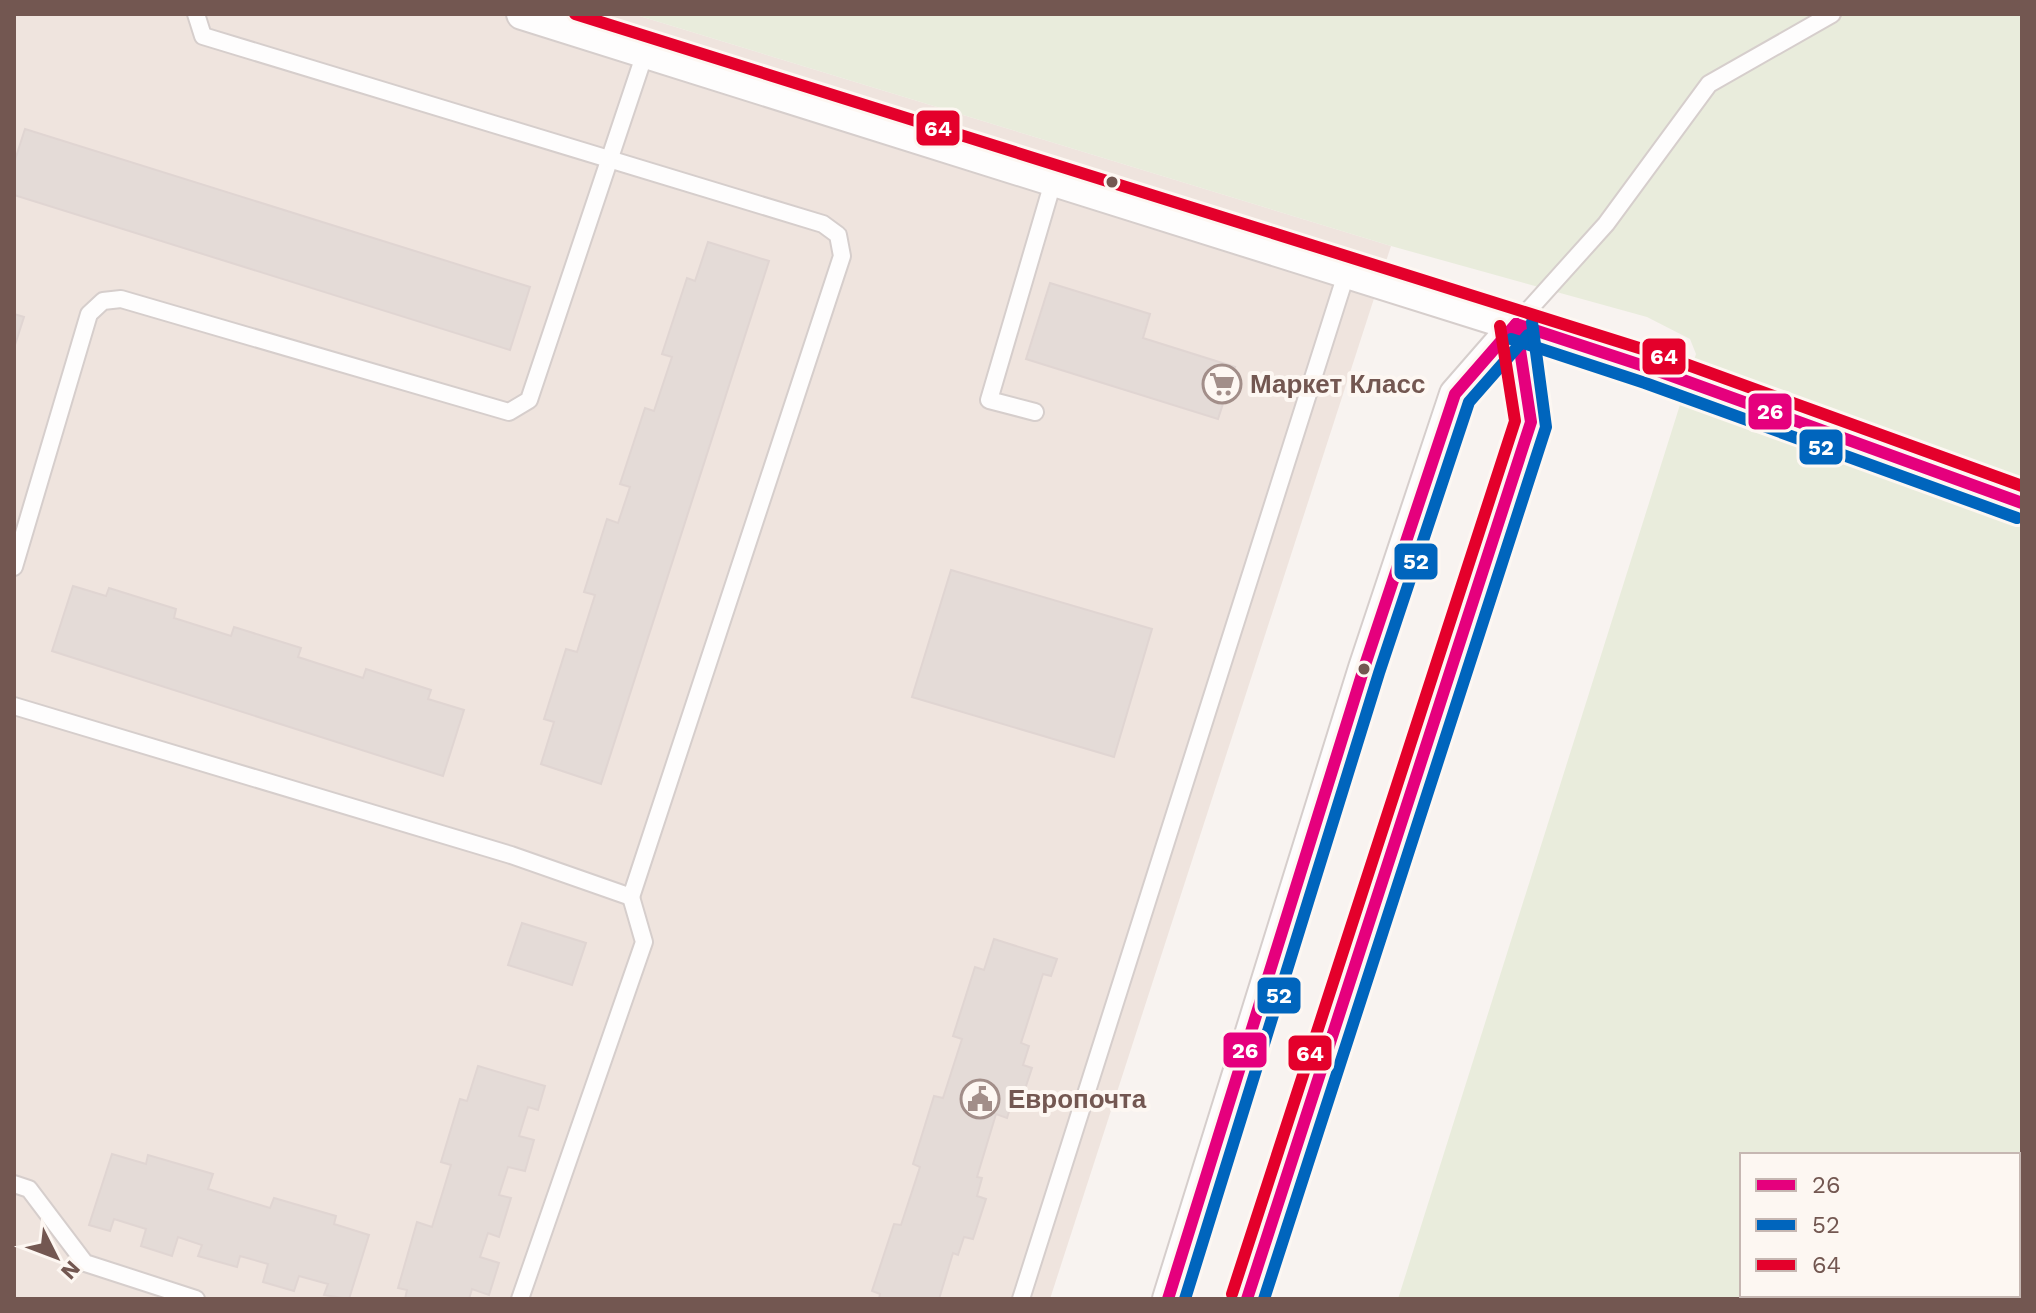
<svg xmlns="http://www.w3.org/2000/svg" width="2036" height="1313" font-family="'Work Sans',sans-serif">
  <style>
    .residential { fill: #efe4de }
    .green { fill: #e9ecdc; fill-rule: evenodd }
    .building { fill: #e4dbd7; stroke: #e0d5d2; stroke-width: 2 }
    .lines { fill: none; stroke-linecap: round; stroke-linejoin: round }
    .lane-casing { stroke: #d6cecc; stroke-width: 20 }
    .street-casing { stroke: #d6cecc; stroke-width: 34 }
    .lane { stroke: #fefdfd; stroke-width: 16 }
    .street { stroke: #fefdfd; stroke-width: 30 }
    .bus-1-casing { stroke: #fdf7f2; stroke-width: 18 }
    .bus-2-casing { stroke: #fdf7f2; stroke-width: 18 }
    .bus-3-casing { stroke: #fdf7f2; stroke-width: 18 }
    .bus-1 { stroke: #e5007d; stroke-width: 12 }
    .bus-2 { stroke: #0065bd; stroke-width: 12 }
    .bus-3 { stroke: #e4002b; stroke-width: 12 }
    .bus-dot { fill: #735751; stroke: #fdf7f2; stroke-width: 3 }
    .labels { text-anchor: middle; stroke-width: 8; stroke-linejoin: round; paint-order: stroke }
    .poi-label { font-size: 26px; font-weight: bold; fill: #735751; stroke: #fdf7f2; text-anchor: start }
    .line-badge { stroke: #fdf7f2; stroke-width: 3 }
    .badge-label { font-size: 22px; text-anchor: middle; font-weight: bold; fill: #fff }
  </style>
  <rect width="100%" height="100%" fill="#f8f3f0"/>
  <polygon class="residential" points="14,14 633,14 1391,246 1050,1299 14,1299"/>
  <path class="green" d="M 633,14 L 2022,14 L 2022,1299 L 1398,1299 L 1696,354 L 1690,339 L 1647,317 L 1391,246 ZM 1742,1155 L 2018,1155 L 2018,1295 L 1742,1295 Z"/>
  <g class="building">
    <polygon points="25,129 530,287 510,350 14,195 14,163"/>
    <polygon points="708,242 769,261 601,784 541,764 554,722 544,719 566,649 577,652 595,595 584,592 607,519 618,523 630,487 620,484 645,408 654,411 672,357 662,354 687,278 695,281"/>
    <polygon points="1050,283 1150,314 1143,338 1235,367 1218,419 1026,359"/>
    <polygon points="14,314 24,317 14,348"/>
    <polygon points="951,570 1152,629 1114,757 912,697"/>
    <polygon points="73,586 106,596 109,588 176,609 174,618 231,636 234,627 301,648 298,657 363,678 366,669 431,690 428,699 464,710 443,776 52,651"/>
    <polygon points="522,923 586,943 572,985 508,965"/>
    <polygon points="994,939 1057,959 1051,976 1043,974 1021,1043 1029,1046 1023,1065 1032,1068 1021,1101 1013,1099 1007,1118 996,1114 977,1177 982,1178 977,1196 986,1199 973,1239 964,1237 958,1255 953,1253 939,1299 879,1299 880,1294 872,1291 894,1224 901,1225 920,1167 913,1164 934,1096 943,1098 962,1039 953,1036 975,967 984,970"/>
    <polygon points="478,1066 545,1086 538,1110 528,1107 519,1136 534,1140 525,1171 508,1167 499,1195 511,1198 499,1237 488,1233 480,1257 499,1263 489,1295 472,1289 469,1299 405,1299 407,1290 398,1288 417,1222 432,1227 451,1165 441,1162 460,1099 467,1101"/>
    <polygon points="112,1154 146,1164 148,1155 213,1174 208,1189 270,1208 274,1198 336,1216 334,1224 369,1235 349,1299 324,1295 328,1284 299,1276 294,1291 263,1282 268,1264 240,1256 237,1267 198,1256 202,1245 178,1237 172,1256 141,1246 146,1229 114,1219 110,1231 89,1225"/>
  </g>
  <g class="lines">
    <defs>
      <g id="lane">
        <polyline points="1516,324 1606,224 1709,84 1832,14"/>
        <polyline points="1035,412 989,400 1053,182"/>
        <polyline points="14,567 89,314 103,301 121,299 509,412 529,400 645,53"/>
        <polyline points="14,706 511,855 631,897 842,256 838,235 823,224 203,36 196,14"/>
        <polyline points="14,1184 29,1189 85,1263 196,1299"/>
        <polyline points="520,1299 644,942 631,897"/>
        <polyline points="1021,1299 1347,271"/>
      </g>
      <g id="street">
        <polyline points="522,14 1650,368 2022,503"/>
        <polyline points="1168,1299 1364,668 1455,394 1516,324"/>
        <polyline points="1247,1299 1531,422 1516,324"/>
      </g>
    </defs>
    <use href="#lane" class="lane-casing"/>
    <use href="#street" class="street-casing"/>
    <use href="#lane" class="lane"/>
    <use href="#street" class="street"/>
    <defs>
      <g id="bus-1">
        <polyline points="1516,324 1650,368 2022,503"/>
        <polyline points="1168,1299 1364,668 1455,394 1516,324"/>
        <polyline points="1247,1299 1531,422 1516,324"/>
      </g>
      <g id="bus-2">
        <polyline points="1511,339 1645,383 2017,518"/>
        <polyline points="1185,1299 1379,673 1469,402 1528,335"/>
        <polyline points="1264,1299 1546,427 1532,322"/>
      </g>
      <g id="bus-3">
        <polyline points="575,14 1655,353 2022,486"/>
        <polyline points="1232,1294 1515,421 1500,326"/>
      </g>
    </defs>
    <use href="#bus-1" class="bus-1-casing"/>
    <use href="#bus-2" class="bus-2-casing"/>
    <use href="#bus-3" class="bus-3-casing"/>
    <use href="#bus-1" class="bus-1"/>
    <use href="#bus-2" class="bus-2"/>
    <use href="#bus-3" class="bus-3"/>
  </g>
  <defs>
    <symbol id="supermarket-ring" viewBox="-11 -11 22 22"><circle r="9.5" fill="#fdf7f2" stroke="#a28e89" stroke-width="1.5"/><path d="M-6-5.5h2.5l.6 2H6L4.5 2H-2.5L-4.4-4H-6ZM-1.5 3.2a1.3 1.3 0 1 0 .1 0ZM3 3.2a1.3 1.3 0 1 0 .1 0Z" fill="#a28e89"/></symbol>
    <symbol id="civic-ring" viewBox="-11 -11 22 22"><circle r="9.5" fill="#fdf7f2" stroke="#a28e89" stroke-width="1.5"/><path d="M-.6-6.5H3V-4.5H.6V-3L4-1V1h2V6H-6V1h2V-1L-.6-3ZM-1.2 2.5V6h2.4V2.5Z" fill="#a28e89"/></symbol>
  </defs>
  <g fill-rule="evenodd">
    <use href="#supermarket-ring" x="1200" y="362" width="44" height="44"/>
    <use href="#civic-ring" x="958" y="1077" width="44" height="44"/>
  </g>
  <g class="bus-dot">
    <circle cx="1112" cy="182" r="7"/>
    <circle cx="1364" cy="669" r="7"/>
  </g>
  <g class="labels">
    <g class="poi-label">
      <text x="1250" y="393">Маркет Класс</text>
      <text x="1008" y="1108">Европочта</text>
    </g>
  </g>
  <g class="line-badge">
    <rect x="915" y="109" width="46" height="38" rx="8" fill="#e4002b"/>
    <rect x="1641" y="337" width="46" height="39" rx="8" fill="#e4002b"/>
    <rect x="1747" y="392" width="46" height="39" rx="8" fill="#e5007d"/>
    <rect x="1798" y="428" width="46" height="38" rx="8" fill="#0065bd"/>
    <rect x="1393" y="542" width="46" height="39" rx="8" fill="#0065bd"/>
    <rect x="1256" y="976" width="46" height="39" rx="8" fill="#0065bd"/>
    <rect x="1222" y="1031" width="46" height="38" rx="8" fill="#e5007d"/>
    <rect x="1287" y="1034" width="46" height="38" rx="8" fill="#e4002b"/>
  </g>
  <g class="badge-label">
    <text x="938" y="136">64</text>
    <text x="1664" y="364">64</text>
    <text x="1770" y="419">26</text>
    <text x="1821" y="455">52</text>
    <text x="1416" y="569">52</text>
    <text x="1279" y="1003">52</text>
    <text x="1245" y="1058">26</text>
    <text x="1310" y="1061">64</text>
  </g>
  <rect width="2036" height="1313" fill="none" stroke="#735751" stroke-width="32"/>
  <rect x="1740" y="1153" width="280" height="144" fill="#fdf7f2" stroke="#c6b7b2" stroke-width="2"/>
  <rect x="1756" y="1179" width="40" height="12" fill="#e5007d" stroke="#c6b7b2" stroke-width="2"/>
  <text x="1812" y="1193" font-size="24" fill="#735751">26</text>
  <rect x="1756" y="1219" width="40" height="12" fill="#0065bd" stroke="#c6b7b2" stroke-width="2"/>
  <text x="1812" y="1233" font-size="24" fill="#735751">52</text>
  <rect x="1756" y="1259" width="40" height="12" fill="#e4002b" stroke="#c6b7b2" stroke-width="2"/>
  <text x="1812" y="1273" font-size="24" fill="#735751">64</text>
  <g transform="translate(56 1257) rotate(132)" stroke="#fdf7f2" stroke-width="6" paint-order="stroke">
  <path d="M0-6L14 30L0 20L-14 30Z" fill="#735751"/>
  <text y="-12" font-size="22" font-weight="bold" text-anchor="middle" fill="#735751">N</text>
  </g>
</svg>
